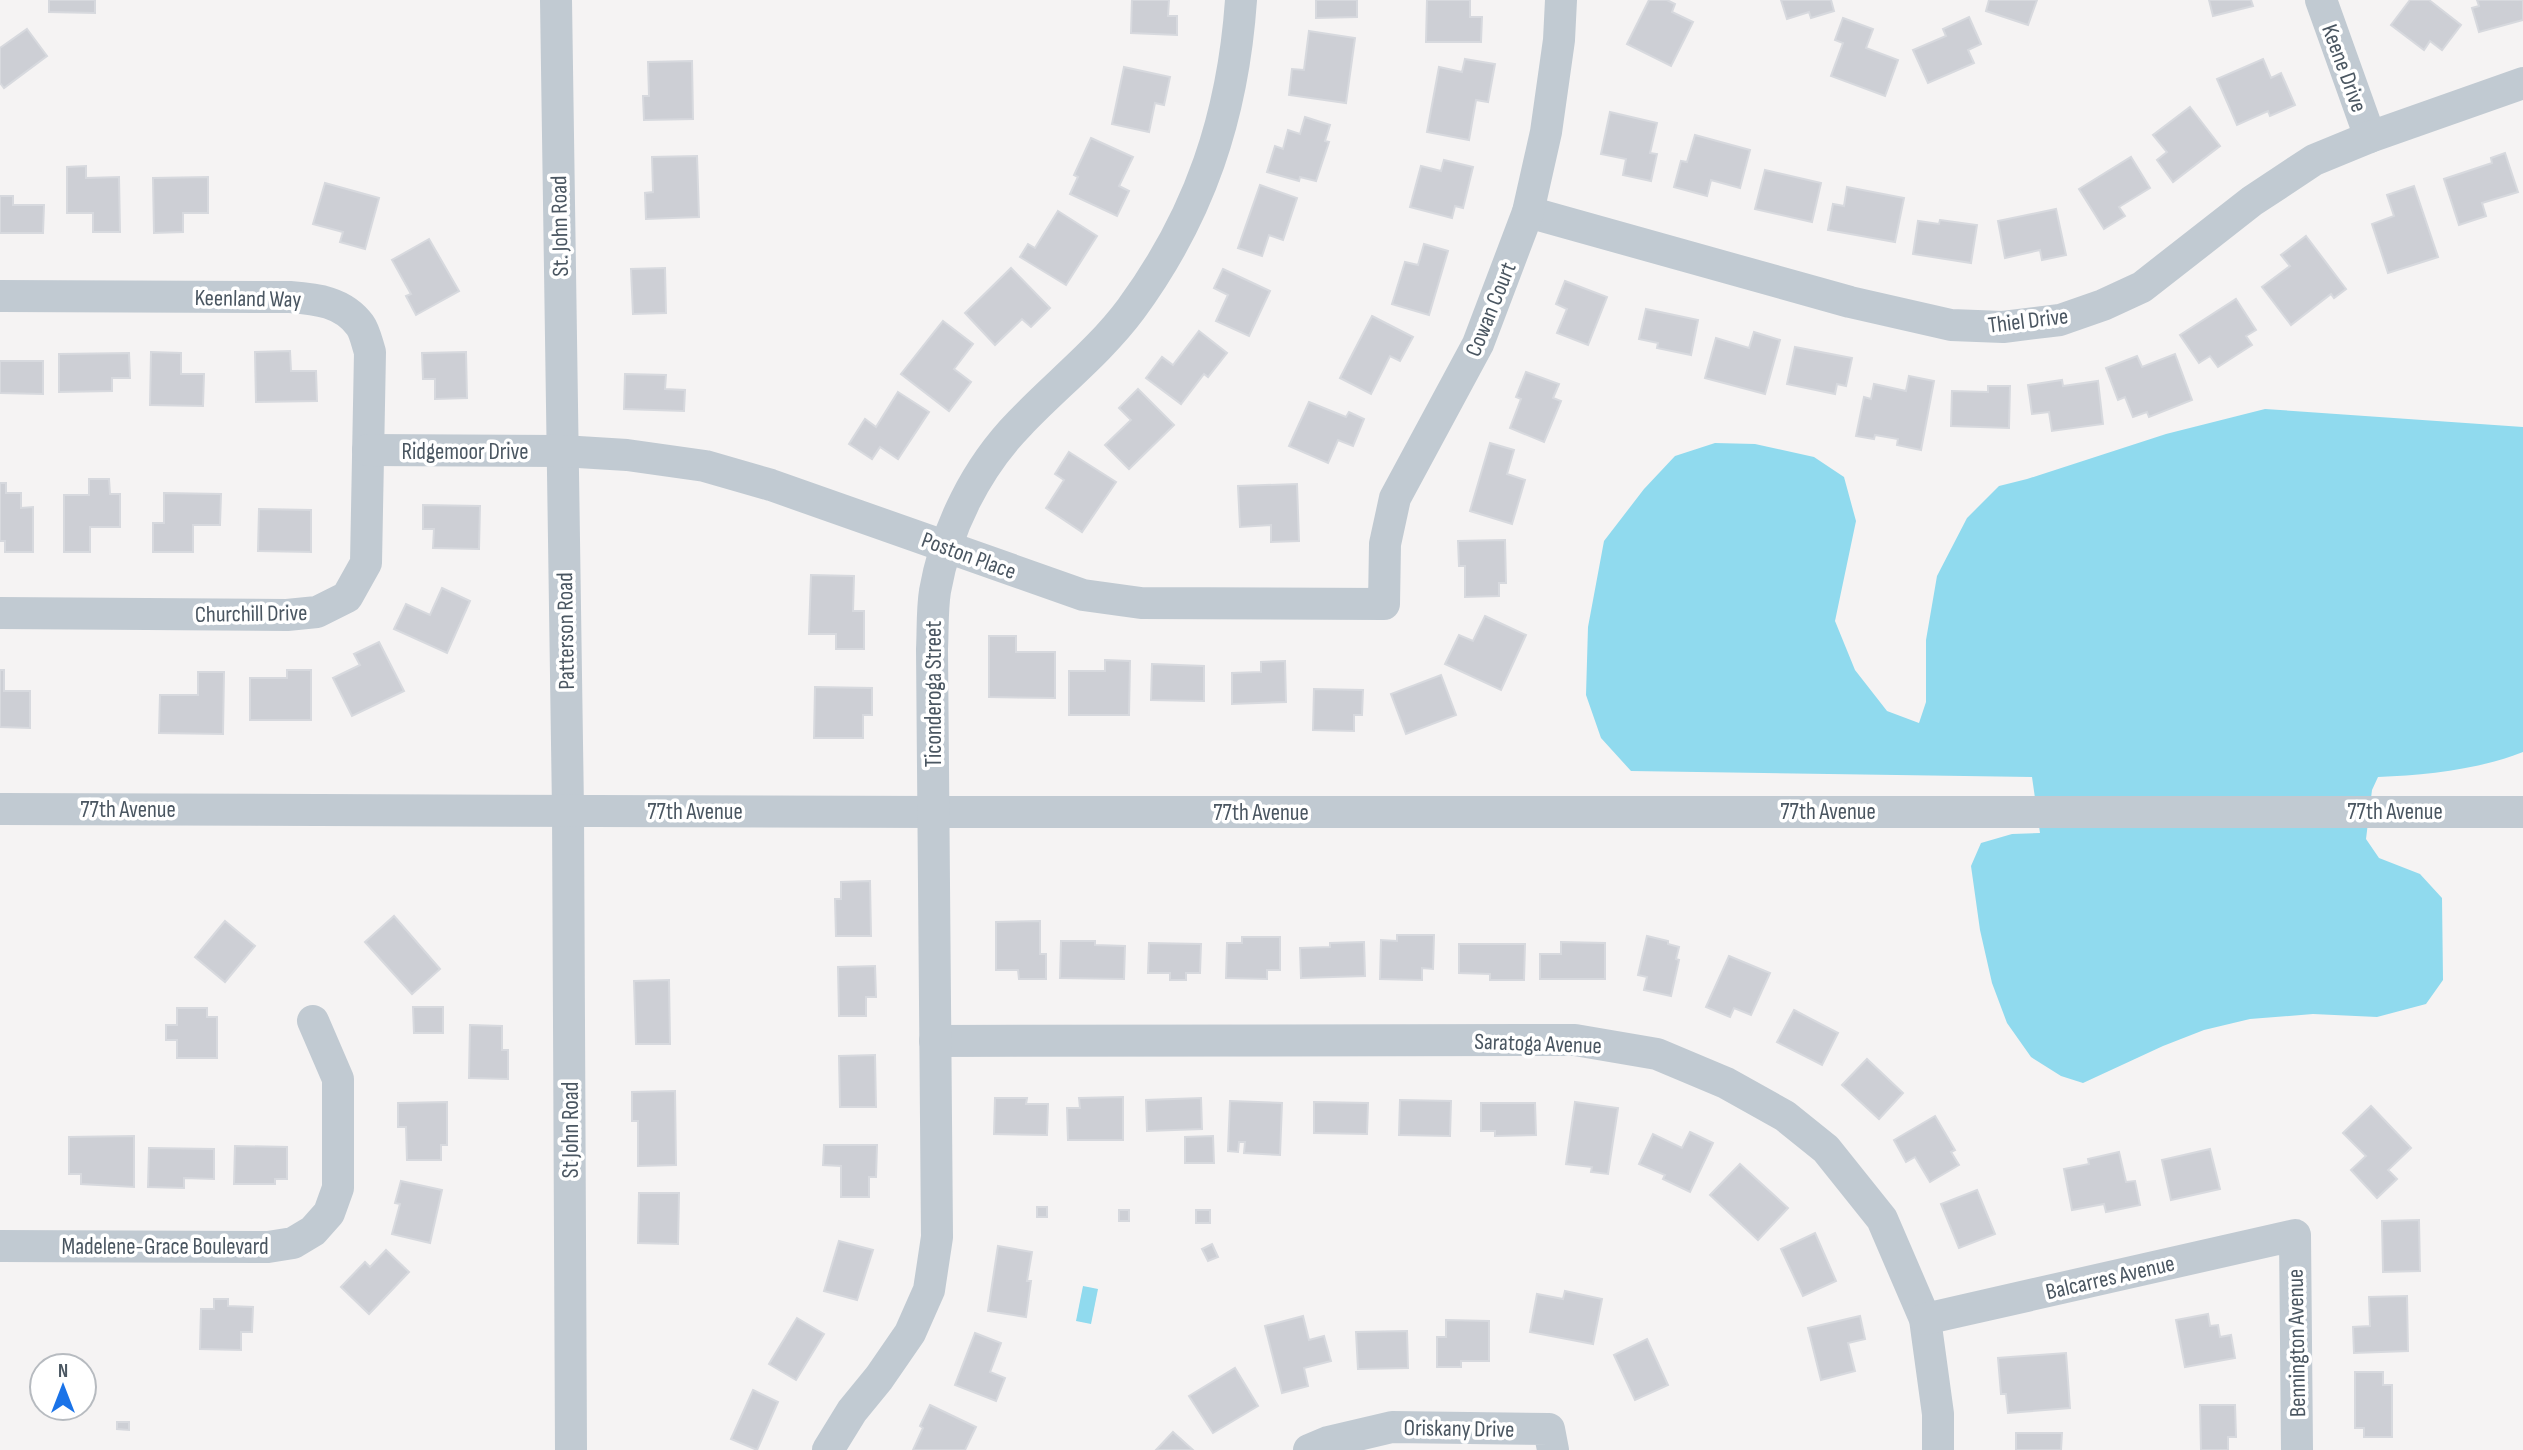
<svg xmlns="http://www.w3.org/2000/svg" width="2523" height="1450" font-family="'Sofia Sans Condensed',sans-serif">
  <style>
    .water { fill: #90daee }
    .building { fill: #cdcfd5; stroke: #d7d9de; stroke-width: 2 }
    .lines { fill: none; stroke-linecap: round; stroke-linejoin: round }
    .minor { stroke: #c1cad2; stroke-width: 32 }
    .labels { text-anchor: middle; stroke-width: 7; stroke-linejoin: round; paint-order: stroke }
    .street-label { font-size: 23px; fill: #4a5661; stroke: #fff }
  </style>
  <rect width="100%" height="100%" fill="#f5f3f3"/>
  <g class="water">
    <path d="M 2265,409 L 2523,427 L 2523,752 C 2477,770 2426,775 2378,777 L 2372,790 L 2366,839 L 2379,858 L 2420,874 L 2442,898 L 2443,980 L 2426,1004 L 2377,1017 L 2313,1014 L 2250,1019 L 2204,1030 L 2163,1046 L 2083,1083 L 2061,1076 L 2031,1057 L 2007,1023 L 1992,983 L 1980,930 L 1971,866 L 1981,843 L 2012,834 L 2040,833 L 2032,777 L 1631,771 L 1601,738 L 1586,695 L 1588,627 L 1604,541 L 1644,489 L 1675,456 L 1715,443 L 1755,444 L 1814,457 L 1844,477 L 1856,521 L 1835,621 L 1855,670 L 1887,711 L 1919,723 L 1926,702 L 1926,640 L 1937,576 L 1967,518 L 1999,486 L 2027,479 L 2166,434 Z"/>
    <polygon points="1083,1286 1098,1289 1091,1324 1076,1321"/>
  </g>
  <g class="building">
    <polygon points="49,0 95,0 95,13 49,12"/>
    <polygon points="1132,0 1169,0 1168,16 1177,16 1177,35 1131,33"/>
    <polygon points="1316,0 1357,0 1357,17 1316,18"/>
    <polygon points="1427,0 1470,0 1470,17 1482,17 1481,42 1426,42"/>
    <polygon points="1649,0 1667,0 1675,4 1672,12 1693,22 1671,66 1627,44"/>
    <polygon points="1781,0 1831,0 1834,11 1811,18 1809,12 1787,19"/>
    <polygon points="1989,0 2037,0 2028,25 1986,11"/>
    <polygon points="2209,0 2251,0 2253,6 2213,16"/>
    <polygon points="2410,0 2429,0 2461,25 2442,50 2430,41 2424,50 2391,25"/>
    <polygon points="2477,0 2523,0 2523,20 2479,32 2472,8 2479,6"/>
    <polygon points="1969,17 1981,44 1968,50 1974,63 1928,83 1913,50 1946,36 1943,29"/>
    <polygon points="1843,18 1873,29 1866,48 1898,60 1885,96 1831,76 1843,43 1835,40"/>
    <polygon points="27,29 47,56 4,88 0,83 0,48"/>
    <polygon points="1309,31 1355,38 1346,103 1289,95 1292,69 1304,70"/>
    <polygon points="1465,59 1495,64 1488,102 1476,100 1469,140 1427,132 1439,67 1462,72"/>
    <polygon points="2263,59 2271,78 2281,73 2295,105 2270,116 2268,111 2237,125 2217,79"/>
    <polygon points="692,61 693,119 644,120 643,96 649,96 648,62"/>
    <polygon points="1124,67 1170,77 1164,105 1155,103 1149,132 1112,124"/>
    <polygon points="2190,107 2220,146 2173,182 2157,160 2167,152 2153,135"/>
    <polygon points="1610,112 1657,123 1650,153 1657,154 1651,181 1623,175 1626,159 1601,154"/>
    <polygon points="1305,117 1330,125 1325,141 1329,142 1316,181 1300,177 1299,181 1267,172 1275,146 1283,149 1288,130 1300,134"/>
    <polygon points="1695,135 1750,150 1740,188 1711,180 1707,196 1674,187 1681,161 1687,162"/>
    <polygon points="1091,138 1133,157 1119,186 1129,191 1117,216 1070,194 1078,177 1074,175"/>
    <polygon points="2505,153 2518,192 2482,203 2486,216 2459,225 2444,179 2492,163 2491,158"/>
    <polygon points="697,156 699,217 646,219 645,193 653,192 652,157"/>
    <polygon points="2131,157 2150,188 2119,207 2125,216 2104,229 2079,189"/>
    <polygon points="1444,160 1473,167 1463,208 1455,206 1452,218 1410,207 1421,166 1441,171"/>
    <polygon points="86,166 86,178 119,177 120,232 93,232 93,213 67,213 67,167"/>
    <polygon points="1765,170 1821,183 1812,222 1755,209"/>
    <polygon points="208,177 208,213 183,213 183,232 154,233 153,178"/>
    <polygon points="325,183 379,198 365,249 340,242 343,232 313,224"/>
    <polygon points="1260,185 1297,198 1283,240 1269,235 1262,256 1238,248"/>
    <polygon points="2414,186 2438,257 2388,273 2372,224 2394,216 2387,195"/>
    <polygon points="1847,187 1904,198 1895,242 1828,230 1833,204 1844,206"/>
    <polygon points="0,196 13,196 13,205 44,205 43,233 0,233"/>
    <polygon points="2056,209 2066,255 2042,260 2040,250 2005,258 1998,221"/>
    <polygon points="1058,211 1097,236 1066,285 1020,257 1028,244 1035,248"/>
    <polygon points="1940,220 1977,225 1971,263 1913,254 1918,221 1939,224"/>
    <polygon points="2306,236 2346,289 2334,298 2331,294 2291,325 2262,287 2290,266 2281,255"/>
    <polygon points="429,239 459,291 416,315 406,296 411,294 392,260"/>
    <polygon points="1424,244 1448,251 1429,315 1392,304 1405,262 1418,265"/>
    <polygon points="665,268 666,313 633,314 631,269"/>
    <polygon points="1011,268 1050,308 1031,327 1022,319 995,345 965,313"/>
    <polygon points="1223,269 1270,291 1249,336 1216,321 1228,295 1214,288"/>
    <polygon points="1565,281 1607,297 1588,345 1557,333 1567,309 1556,304"/>
    <polygon points="2236,299 2256,330 2246,336 2252,345 2218,367 2210,356 2199,363 2180,335"/>
    <polygon points="1646,309 1698,320 1691,355 1657,348 1658,343 1639,339"/>
    <polygon points="1372,316 1413,337 1400,361 1390,356 1371,394 1340,378"/>
    <polygon points="943,321 973,344 954,369 971,382 949,411 901,374"/>
    <polygon points="1199,331 1227,353 1208,377 1204,374 1181,404 1146,378 1162,357 1173,365"/>
    <polygon points="1754,332 1780,340 1765,394 1705,378 1716,338 1749,348"/>
    <polygon points="1795,347 1852,358 1846,386 1837,384 1835,394 1787,384"/>
    <polygon points="290,351 291,371 316,371 317,401 256,402 255,352"/>
    <polygon points="151,352 181,353 181,374 204,374 203,406 150,405"/>
    <polygon points="466,352 467,398 435,399 435,379 423,379 422,353"/>
    <polygon points="129,353 130,378 112,378 112,391 59,392 59,354"/>
    <polygon points="2175,354 2192,400 2149,417 2147,412 2133,417 2125,397 2118,400 2106,368 2137,356 2142,367"/>
    <polygon points="0,361 43,361 43,394 0,393"/>
    <polygon points="1526,372 1559,384 1553,398 1561,401 1544,442 1510,428 1521,399 1516,397"/>
    <polygon points="625,374 666,375 665,389 685,390 684,411 624,409"/>
    <polygon points="1909,376 1934,381 1921,450 1897,445 1898,439 1875,435 1874,439 1856,436 1864,397 1871,399 1874,384 1906,391"/>
    <polygon points="2062,380 2063,386 2098,381 2103,424 2052,431 2049,412 2032,414 2028,385"/>
    <polygon points="1988,386 2010,386 2009,428 1951,426 1952,391 1988,392"/>
    <polygon points="1138,389 1174,425 1129,469 1105,445 1131,420 1119,408"/>
    <polygon points="898,392 929,412 898,459 880,447 872,459 849,444 865,419 876,427"/>
    <polygon points="1309,402 1346,417 1349,412 1364,419 1353,446 1338,440 1328,463 1289,446"/>
    <polygon points="1490,443 1514,450 1507,474 1525,480 1512,524 1470,511"/>
    <polygon points="1069,452 1116,482 1082,532 1046,508 1064,480 1055,474"/>
    <polygon points="89,479 109,479 110,494 120,494 120,527 90,527 90,552 64,552 64,495 89,495"/>
    <polygon points="0,483 6,483 6,493 21,493 21,508 33,507 33,552 5,552 5,541 0,541"/>
    <polygon points="1297,484 1299,541 1271,542 1271,525 1240,527 1238,486"/>
    <polygon points="164,493 221,494 220,525 193,525 193,552 153,552 153,523 164,523"/>
    <polygon points="423,505 480,506 479,549 433,548 434,529 423,529"/>
    <polygon points="259,509 311,510 311,552 258,551"/>
    <polygon points="1505,540 1506,583 1499,583 1499,596 1465,597 1465,566 1459,566 1458,541"/>
    <polygon points="811,575 854,576 853,611 864,611 864,649 836,649 836,634 809,634"/>
    <polygon points="442,588 470,601 447,653 394,629 406,604 430,615"/>
    <polygon points="1485,616 1526,635 1501,690 1445,664 1459,635 1473,641"/>
    <polygon points="989,636 1016,636 1016,652 1055,652 1055,698 989,697"/>
    <polygon points="379,642 404,691 352,716 333,678 360,665 354,654"/>
    <polygon points="1105,660 1130,661 1129,715 1069,715 1069,671 1105,671"/>
    <polygon points="1285,661 1286,702 1232,704 1232,673 1261,672 1261,662"/>
    <polygon points="1152,664 1204,666 1204,701 1151,700"/>
    <polygon points="0,670 4,670 4,691 30,691 30,728 0,727"/>
    <polygon points="287,670 311,670 311,720 250,720 250,678 287,678"/>
    <polygon points="198,672 224,672 223,734 159,733 160,695 198,695"/>
    <polygon points="1441,675 1456,715 1406,734 1391,694"/>
    <polygon points="815,687 872,688 872,715 863,715 863,738 814,738"/>
    <polygon points="1314,689 1363,690 1362,715 1354,715 1354,731 1313,730"/>
    <polygon points="870,881 871,936 836,936 835,899 841,899 841,882"/>
    <polygon points="394,916 440,969 412,994 365,942"/>
    <polygon points="225,921 255,946 225,982 195,957"/>
    <polygon points="1040,921 1040,954 1046,954 1046,979 1019,979 1018,970 996,970 996,922"/>
    <polygon points="1397,935 1434,935 1433,969 1422,968 1422,980 1380,979 1381,940 1397,941"/>
    <polygon points="1647,936 1668,941 1668,944 1679,947 1676,959 1679,960 1671,996 1644,990 1647,977 1638,975"/>
    <polygon points="1242,937 1280,937 1280,970 1267,970 1267,979 1226,978 1227,943 1242,943"/>
    <polygon points="1061,941 1095,941 1095,945 1125,946 1124,979 1060,978"/>
    <polygon points="1364,942 1365,976 1301,978 1300,948 1330,947 1330,943"/>
    <polygon points="1561,942 1605,943 1605,979 1540,979 1540,954 1561,954"/>
    <polygon points="1149,943 1201,944 1200,973 1186,973 1186,980 1170,980 1170,973 1148,973"/>
    <polygon points="1459,944 1525,944 1524,980 1490,980 1490,974 1459,973"/>
    <polygon points="1729,956 1770,973 1751,1015 1734,1008 1730,1017 1706,1007"/>
    <polygon points="875,966 876,997 866,997 866,1016 839,1016 838,967"/>
    <polygon points="669,980 670,1044 636,1044 634,981"/>
    <polygon points="413,1007 443,1007 443,1033 414,1033"/>
    <polygon points="177,1008 207,1008 207,1017 217,1017 217,1058 177,1058 177,1040 166,1040 166,1025 177,1025"/>
    <polygon points="1794,1010 1838,1033 1822,1065 1777,1042"/>
    <polygon points="470,1025 502,1026 502,1050 508,1050 508,1079 469,1078"/>
    <polygon points="875,1055 876,1107 840,1107 839,1056"/>
    <polygon points="1867,1059 1903,1093 1879,1119 1842,1085"/>
    <polygon points="675,1091 676,1165 638,1166 638,1121 632,1121 632,1092"/>
    <polygon points="1123,1097 1123,1140 1068,1140 1067,1108 1080,1108 1079,1098"/>
    <polygon points="995,1098 1027,1098 1026,1104 1048,1104 1047,1135 994,1134"/>
    <polygon points="1201,1098 1202,1129 1147,1131 1146,1100"/>
    <polygon points="1400,1100 1451,1101 1450,1136 1399,1135"/>
    <polygon points="1230,1101 1282,1103 1280,1155 1244,1153 1245,1142 1239,1142 1238,1152 1228,1151"/>
    <polygon points="447,1102 447,1145 441,1145 441,1160 407,1160 406,1127 398,1127 398,1103"/>
    <polygon points="1314,1102 1368,1103 1367,1134 1314,1133"/>
    <polygon points="1575,1102 1618,1108 1608,1174 1591,1172 1592,1167 1566,1164"/>
    <polygon points="1481,1103 1535,1103 1536,1135 1495,1136 1495,1131 1481,1131"/>
    <polygon points="2371,1106 2411,1148 2388,1170 2397,1179 2377,1198 2351,1170 2366,1156 2343,1133"/>
    <polygon points="1935,1116 1955,1150 1951,1152 1959,1165 1930,1182 1915,1157 1906,1162 1894,1140"/>
    <polygon points="1690,1132 1713,1143 1690,1192 1663,1179 1665,1175 1639,1164 1653,1134 1682,1148"/>
    <polygon points="134,1136 134,1187 81,1184 81,1174 69,1174 69,1137"/>
    <polygon points="1213,1136 1214,1163 1185,1163 1185,1137"/>
    <polygon points="824,1145 877,1145 876,1177 869,1177 869,1197 841,1197 841,1166 823,1165"/>
    <polygon points="235,1146 287,1147 287,1179 275,1179 275,1184 234,1184"/>
    <polygon points="149,1148 214,1149 214,1179 184,1178 184,1188 148,1187"/>
    <polygon points="2210,1149 2220,1189 2171,1200 2162,1160"/>
    <polygon points="2119,1152 2126,1182 2135,1181 2140,1205 2106,1212 2104,1204 2072,1210 2064,1169 2089,1164 2088,1159"/>
    <polygon points="1740,1164 1788,1208 1758,1240 1710,1195"/>
    <polygon points="401,1181 442,1190 430,1243 392,1234 400,1204 395,1203"/>
    <polygon points="1977,1190 1995,1234 1959,1248 1941,1204"/>
    <polygon points="639,1193 679,1193 678,1244 638,1243"/>
    <rect x="1037" y="1207" width="10" height="10"/>
    <rect x="1119" y="1210" width="10" height="11"/>
    <rect x="1196" y="1210" width="14" height="13"/>
    <polygon points="2419,1220 2420,1271 2383,1272 2382,1221"/>
    <polygon points="1815,1233 1836,1281 1803,1296 1781,1249"/>
    <polygon points="839,1241 873,1250 857,1300 824,1291"/>
    <polygon points="1212,1244 1218,1257 1208,1261 1202,1249"/>
    <polygon points="998,1246 1032,1252 1027,1281 1031,1281 1026,1317 988,1311"/>
    <polygon points="386,1250 409,1272 369,1314 341,1287 365,1262 370,1267"/>
    <polygon points="1565,1291 1602,1299 1593,1344 1530,1332 1537,1294 1563,1299"/>
    <polygon points="2407,1296 2408,1351 2354,1353 2353,1327 2370,1326 2369,1297"/>
    <polygon points="214,1299 228,1299 228,1306 253,1307 252,1332 241,1332 241,1350 200,1349 201,1309 214,1309"/>
    <polygon points="2208,1314 2210,1326 2218,1325 2220,1337 2231,1335 2235,1358 2185,1367 2176,1320"/>
    <polygon points="1303,1316 1309,1340 1324,1336 1331,1361 1304,1368 1308,1386 1282,1393 1265,1326"/>
    <polygon points="1860,1316 1865,1339 1848,1343 1855,1371 1821,1380 1808,1328"/>
    <polygon points="797,1318 824,1334 796,1380 769,1364"/>
    <polygon points="1446,1320 1489,1321 1489,1361 1461,1361 1461,1367 1437,1367 1437,1337 1446,1337"/>
    <polygon points="1407,1331 1408,1368 1358,1369 1356,1332"/>
    <polygon points="975,1333 1001,1343 990,1372 1005,1378 996,1401 955,1385"/>
    <polygon points="1647,1339 1668,1385 1635,1400 1614,1355"/>
    <polygon points="2066,1353 2070,1408 2008,1413 2006,1394 2001,1394 1998,1358"/>
    <polygon points="1235,1368 1258,1406 1213,1433 1189,1396"/>
    <polygon points="2355,1372 2383,1372 2383,1385 2392,1385 2392,1437 2364,1437 2364,1428 2355,1428"/>
    <polygon points="753,1390 778,1402 757,1450 731,1439"/>
    <polygon points="930,1405 976,1427 965,1450 913,1450 923,1428 920,1426"/>
    <polygon points="2200,1405 2235,1405 2236,1437 2228,1437 2228,1450 2201,1450"/>
    <polygon points="117,1422 129,1422 129,1430 117,1429"/>
    <polygon points="1173,1432 1193,1450 1156,1450"/>
    <polygon points="2016,1433 2062,1433 2061,1450 2016,1450"/>
  </g>
  <g class="lines">
    <g class="minor">
      <polyline points="556,0 568,810 571,1450"/>
      <polyline points="2321,0 2370,137"/>
      <polyline points="1528,212 1850,302 1951,325 2003,327 2060,320 2103,305 2142,287 2252,201 2314,160 2370,137 2523,83"/>
      <path d="M 0,296 L 290,297 C 317,299 343,302 360,325 C 365,332 367,343 370,352 L 366,563 L 347,597 L 317,612 L 287,615 L 0,613"/>
      <polyline points="368,450 562,451 627,455 705,466 771,485 1083,595 1141,603 1384,604 1385,544 1395,498 1478,344 1528,212 1546,132 1559,40 1561,0"/>
      <polyline points="0,809 933,812 2523,812"/>
      <polyline points="935,1041 1575,1040 1657,1054 1726,1083 1785,1116 1826,1149 1882,1219 1925,1319 1938,1414 1938,1450"/>
      <polyline points="0,1246 268,1247 293,1243 313,1231 329,1213 338,1188 338,1079 313,1021"/>
      <polyline points="1925,1319 2295,1235 2297,1450"/>
      <path d="M 828,1450 L 852,1411 L 879,1378 L 910,1333 L 929,1290 L 937,1237 L 932,649 C 933,630 932,610 935,591 C 946,529 976,468 1020,423 C 1056,385 1099,352 1131,309 C 1200,215 1233,116 1241,0"/>
      <polyline points="1309,1450 1328,1442 1392,1427 1549,1429 1553,1450"/>
    </g>
  </g>
  <g class="labels">
    <g class="street-label">
      <text transform="translate(2345 68) rotate(70)" y="8">Keene Drive</text>
      <text transform="translate(559 226) rotate(-91)" y="8">St. John Road</text>
      <text transform="translate(248 298) rotate(1)" y="8">Keenland Way</text>
      <text transform="translate(1490 309) rotate(-68)" y="8">Cowan Court</text>
      <text transform="translate(2028 320) rotate(-7)" y="8">Thiel Drive</text>
      <text x="465" y="459">Ridgemoor Drive</text>
      <text transform="translate(969 555) rotate(20)" y="8">Poston Place</text>
      <text transform="translate(251 613) rotate(-1)" y="8">Churchill Drive</text>
      <text transform="translate(565 631) rotate(-91)" y="8">Patterson Road</text>
      <text transform="translate(933 694) rotate(-90)" y="8">Ticonderoga Street</text>
      <text x="128" y="817">77th Avenue</text>
      <text x="695" y="819">77th Avenue</text>
      <text x="1828" y="819">77th Avenue</text>
      <text x="2395" y="819">77th Avenue</text>
      <text x="1261" y="820">77th Avenue</text>
      <text transform="translate(1538 1043) rotate(2)" y="8">Saratoga Avenue</text>
      <text transform="translate(570 1130) rotate(-90)" y="8">St John Road</text>
      <text x="165" y="1254">Madelene-Grace Boulevard</text>
      <text transform="translate(2110 1277) rotate(-13)" y="8">Balcarres Avenue</text>
      <text transform="translate(2296 1343) rotate(-91)" y="8">Bennington Avenue</text>
      <text transform="translate(1459 1428) rotate(1)" y="8">Oriskany Drive</text>
    </g>
  </g>
  <g transform="translate(63 1387)"><circle r="33" fill="#ffffff" stroke="#b7bbc0" stroke-width="2"/>
  <path d="M0-5L12 26L0 18L-12 26Z" fill="#1a73e8"/>
  <text y="-10" font-size="19" font-weight="bold" text-anchor="middle" fill="#4a5661">N</text>
  </g>
</svg>
